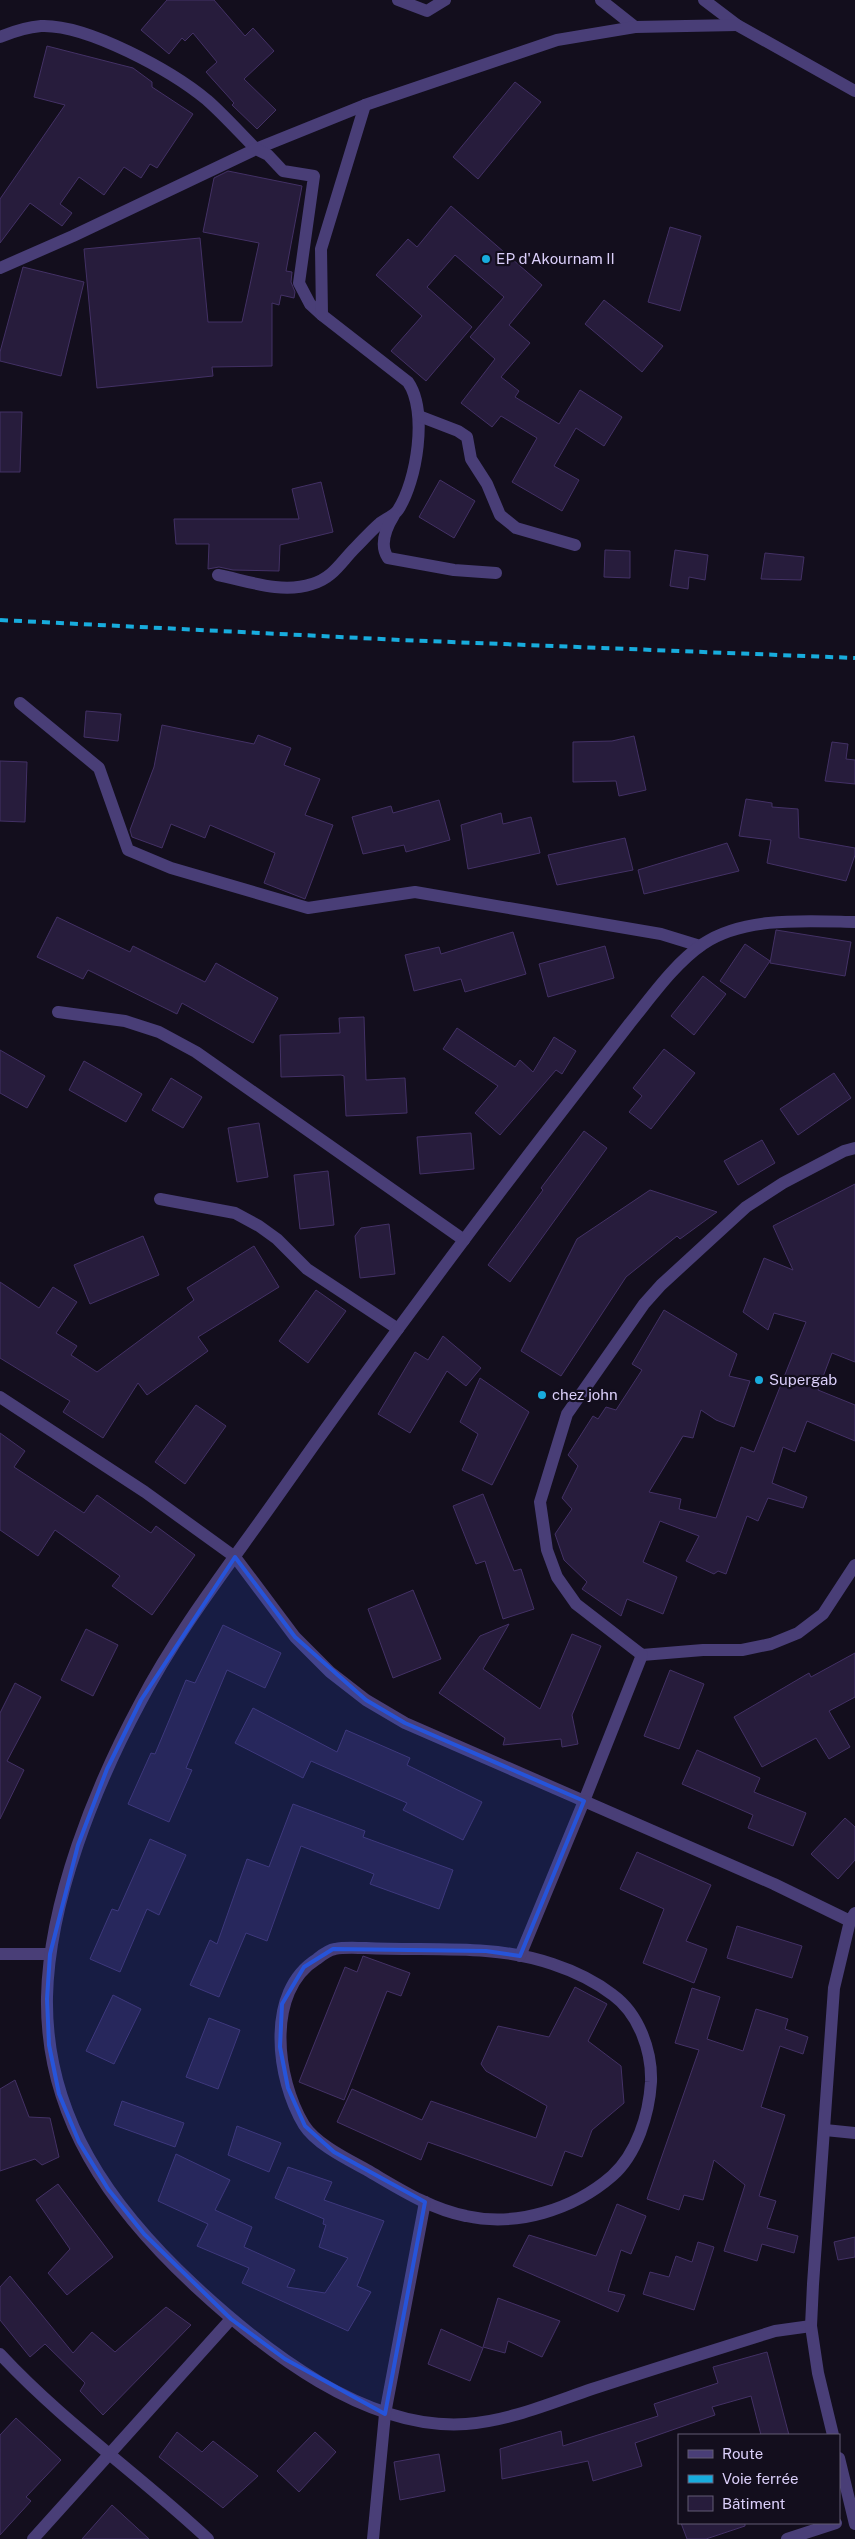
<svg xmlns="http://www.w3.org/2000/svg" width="855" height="2539" font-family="'Public Sans',sans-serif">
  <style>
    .building { fill: #271c3c; stroke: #433165 }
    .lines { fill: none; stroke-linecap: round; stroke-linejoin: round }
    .minor { stroke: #493e77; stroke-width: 12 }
    .rail { stroke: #18acdd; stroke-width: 4; stroke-dasharray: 8 6; stroke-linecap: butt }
    .marked { fill: #2654da; fill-opacity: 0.2; stroke: #2654da; stroke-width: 4; stroke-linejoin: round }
    .poi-dot { fill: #18acdd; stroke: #130e1d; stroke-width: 2 }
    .labels { text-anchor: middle; stroke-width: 4.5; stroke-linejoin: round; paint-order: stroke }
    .poi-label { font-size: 15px; fill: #dbcffa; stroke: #130e1d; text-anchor: start }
  </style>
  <rect width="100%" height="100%" fill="#130e1d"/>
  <g class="building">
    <polygon points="167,0 214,0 245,36 253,28 274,51 244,79 276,110 257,129 232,105 234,103 206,72 217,62 193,33 185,41 182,38 169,54 141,30"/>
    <polygon points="47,46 133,68 152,82 152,87 193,114 157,168 150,164 141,178 124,167 104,195 79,177 60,204 72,213 62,226 30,203 0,243 0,199 65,105 34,97"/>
    <polygon points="515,82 541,102 478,179 453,157"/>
    <polygon points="228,171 302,186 286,271 292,272 291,282 295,292 294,298 281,295 279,305 272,303 272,366 212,367 213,376 97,388 84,249 200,238 208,322 242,322 259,243 203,232 214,178"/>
    <polygon points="451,206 542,285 509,325 530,343 501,377 519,391 515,397 559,424 580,390 622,417 604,446 576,428 554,466 579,480 562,511 512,482 537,438 501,416 492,427 461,403 495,359 470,337 504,297 455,255 427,287 472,327 426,381 391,351 422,316 376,275 408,239 417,247"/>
    <polygon points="670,227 701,236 680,311 648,302"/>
    <polygon points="23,267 84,282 61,376 0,361 0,352"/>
    <polygon points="604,300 663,346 642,372 585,324"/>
    <polygon points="0,412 22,412 20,472 0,472"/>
    <polygon points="440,480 475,501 454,538 419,517"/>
    <polygon points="321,482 333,532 280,545 279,571 233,570 219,567 208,569 209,544 176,544 174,519 299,519 292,489"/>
    <polygon points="605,550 630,551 630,578 604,577"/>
    <polygon points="675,550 708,555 705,580 689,577 688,589 670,586"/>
    <polygon points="765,553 804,557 801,580 761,579"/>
    <polygon points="86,711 121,714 118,741 84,737"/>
    <polygon points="162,725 254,744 258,735 291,748 284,765 320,779 305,815 333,825 305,899 264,883 275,853 210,825 205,838 171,824 162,848 132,837 130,830 154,767"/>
    <polygon points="634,736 646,790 619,796 616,781 573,782 573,742 612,741"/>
    <polygon points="832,742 848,744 846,759 855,760 855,784 825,781"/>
    <polygon points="0,761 27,762 25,822 0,821"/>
    <polygon points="746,799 772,803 772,807 798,809 799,838 855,848 855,855 846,881 767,863 771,840 739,836"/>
    <polygon points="439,800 450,840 406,852 404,845 363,854 352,817 391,806 393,813"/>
    <polygon points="501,813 503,824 531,817 540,853 468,869 461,825"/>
    <polygon points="625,838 633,870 557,885 548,855"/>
    <polygon points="727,843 739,871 644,894 638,870"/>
    <polygon points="57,917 130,952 133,946 205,982 216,963 278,998 253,1043 182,1003 177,1014 88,970 83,979 37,957"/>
    <polygon points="776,930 851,942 845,976 770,963"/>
    <polygon points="513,932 526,974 465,992 461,979 414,991 405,955 439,947 441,954"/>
    <polygon points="745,944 770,961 745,998 720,981"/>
    <polygon points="605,946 614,978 548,997 539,964"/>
    <polygon points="703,976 726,994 694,1035 671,1016"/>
    <polygon points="364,1017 366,1080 405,1078 407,1113 346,1116 344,1076 341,1075 281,1077 280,1035 340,1033 339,1018"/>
    <polygon points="457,1028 515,1067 520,1060 533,1072 554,1037 576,1051 562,1074 556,1070 500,1135 475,1113 498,1086 443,1049"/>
    <polygon points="664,1049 695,1073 651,1129 629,1112 642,1096 633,1088"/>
    <polygon points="0,1050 45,1076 27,1108 0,1093"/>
    <polygon points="84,1061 142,1094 126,1122 69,1090"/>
    <polygon points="834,1073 851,1098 798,1135 780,1109"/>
    <polygon points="171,1078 202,1097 183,1128 152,1110"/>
    <polygon points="259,1123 268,1177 237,1182 228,1128"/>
    <polygon points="584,1131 607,1148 510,1282 488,1265 543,1190 541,1188"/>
    <polygon points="471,1133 474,1169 420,1174 417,1137"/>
    <polygon points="762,1140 775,1163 738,1185 724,1161"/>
    <polygon points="328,1171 334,1225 300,1229 294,1175"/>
    <polygon points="855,1184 855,1362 832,1353 818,1390 855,1405 855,1441 807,1421 795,1452 783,1447 772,1483 807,1497 803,1508 768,1498 758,1521 747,1516 726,1574 718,1571 714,1574 686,1561 699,1536 660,1521 643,1562 677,1577 663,1614 627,1599 621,1616 582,1589 587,1582 564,1560 555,1534 572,1509 562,1498 578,1466 568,1455 593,1416 598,1419 606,1407 616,1410 642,1370 632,1364 664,1310 737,1354 729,1376 750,1381 734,1427 716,1420 701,1410 693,1438 683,1436 649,1492 681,1499 679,1509 716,1518 741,1447 754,1452 806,1322 774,1313 768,1330 743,1312 764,1258 793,1270 773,1226"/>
    <polygon points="650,1190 717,1212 680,1239 677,1236 626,1277 561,1376 521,1351 577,1239"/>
    <polygon points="389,1224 395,1274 360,1278 355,1236 361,1228"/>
    <polygon points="143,1236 159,1275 90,1304 74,1265"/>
    <polygon points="254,1246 279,1287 198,1337 208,1351 147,1395 138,1383 103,1438 63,1412 70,1401 0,1358 0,1282 39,1308 53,1287 77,1302 56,1333 77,1346 71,1355 97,1372 194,1300 187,1288"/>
    <polygon points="316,1290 346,1311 308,1363 279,1341"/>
    <polygon points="443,1336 481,1368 466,1386 447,1371 410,1433 378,1414 415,1352 428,1360"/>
    <polygon points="480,1378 529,1412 492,1485 462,1470 478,1434 460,1422"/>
    <polygon points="196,1405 226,1426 185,1484 155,1462"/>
    <polygon points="0,1433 25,1451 14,1467 84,1513 97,1495 151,1533 156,1526 195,1555 152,1615 112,1586 120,1576 55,1530 38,1556 0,1530"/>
    <polygon points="483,1494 514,1571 521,1569 534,1609 503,1619 485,1561 476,1564 453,1506"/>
    <polygon points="413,1590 441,1659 393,1678 368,1609"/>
    <polygon points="509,1624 483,1669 540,1709 572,1634 601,1646 572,1715 578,1744 562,1747 561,1739 503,1745 505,1738 439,1693 480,1636"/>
    <polygon points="223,1625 281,1653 265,1688 227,1670 186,1768 192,1770 169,1822 128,1804 151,1753 155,1754 186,1680 195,1683"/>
    <polygon points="86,1629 118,1645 93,1696 61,1680"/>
    <polygon points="855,1653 855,1697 829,1711 850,1747 829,1759 816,1738 762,1767 734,1717 809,1673 811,1677"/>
    <polygon points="670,1670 704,1684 679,1749 644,1736"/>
    <polygon points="15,1683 41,1697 7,1761 24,1770 0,1819 0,1713"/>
    <polygon points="253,1708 337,1752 346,1730 410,1758 407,1765 482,1802 463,1840 403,1810 407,1803 311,1761 303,1778 235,1743"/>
    <polygon points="697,1750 760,1778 754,1792 806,1813 793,1846 748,1828 753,1815 682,1784"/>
    <polygon points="293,1804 365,1831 363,1837 453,1870 439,1909 370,1884 374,1874 301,1846 267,1941 246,1933 219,1997 190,1985 210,1940 217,1944 247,1859 269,1867"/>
    <polygon points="845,1818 855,1827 855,1860 838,1879 811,1854"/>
    <polygon points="150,1839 186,1855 159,1915 147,1909 120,1972 90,1959 112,1909 118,1911"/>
    <polygon points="637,1852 711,1885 686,1941 707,1949 694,1983 643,1963 664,1909 620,1889"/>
    <polygon points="737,1926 802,1946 792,1978 727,1958"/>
    <polygon points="363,1956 410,1973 401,1996 387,1991 344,2100 299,2082 345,1967 357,1972"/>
    <polygon points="575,1987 607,2004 588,2041 621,2066 624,2103 592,2130 582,2157 565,2151 552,2186 428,2142 421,2160 337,2122 352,2089 422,2120 431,2101 536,2138 547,2106 486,2071 481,2064 498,2026 549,2037"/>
    <polygon points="692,1988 720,1997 707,2039 743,2051 756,2009 788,2019 785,2029 808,2037 803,2054 780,2046 761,2107 785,2115 759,2196 776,2201 767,2228 798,2236 794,2253 762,2244 757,2261 724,2251 745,2185 714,2160 703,2200 684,2195 679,2210 647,2199 699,2050 675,2043"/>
    <polygon points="113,1995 141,2009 114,2064 86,2051"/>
    <polygon points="209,2018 240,2030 218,2089 186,2077"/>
    <polygon points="15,2080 29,2117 50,2118 59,2157 42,2165 35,2159 0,2171 0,2089"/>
    <polygon points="122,2101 184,2123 175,2147 114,2125"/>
    <polygon points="237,2126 281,2143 269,2172 228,2155"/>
    <polygon points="176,2154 230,2180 215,2210 252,2227 244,2247 295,2270 287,2287 325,2293 348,2258 319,2247 326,2225 323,2224 324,2219 275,2198 288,2167 332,2182 324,2200 384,2221 357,2286 371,2292 348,2331 242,2283 249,2268 197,2246 208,2224 158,2201"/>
    <polygon points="58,2184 113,2257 67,2295 48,2273 70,2249 36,2200"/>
    <polygon points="617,2204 646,2216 631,2254 621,2250 608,2291 625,2295 618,2312 513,2266 529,2235 596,2256"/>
    <polygon points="855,2237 855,2257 838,2260 834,2242"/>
    <polygon points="698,2242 714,2247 694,2310 643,2294 650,2272 669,2277 676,2256 692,2262"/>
    <polygon points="10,2276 73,2353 92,2332 115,2352 166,2307 191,2325 103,2415 80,2391 85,2383 45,2344 30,2357 0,2320 0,2287"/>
    <polygon points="498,2298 560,2321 542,2357 508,2341 505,2353 483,2347"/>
    <polygon points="441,2329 483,2348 470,2381 428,2364"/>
    <polygon points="767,2352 789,2435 761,2435 751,2396 712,2407 715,2415 635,2443 642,2466 593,2481 588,2461 502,2479 500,2449 561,2431 563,2446 658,2416 654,2404 718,2383 713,2367"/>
    <polygon points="16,2418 61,2460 26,2497 31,2501 0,2535 0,2435"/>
    <polygon points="177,2432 202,2452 213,2441 258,2476 223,2508 159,2457"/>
    <polygon points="315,2432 336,2452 299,2492 277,2471"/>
    <polygon points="439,2454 445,2491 400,2500 394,2462"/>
    <polygon points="112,2505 149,2539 82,2539"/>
    <polygon points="681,2523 745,2523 745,2526 706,2539 687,2539"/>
  </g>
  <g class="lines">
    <g class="minor">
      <polyline points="398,0 427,11 445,0"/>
      <polyline points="601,0 635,27"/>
      <polyline points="704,0 737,25 855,91"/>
      <path d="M 0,37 C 12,32 28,27 41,26 C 87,24 172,71 207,100 C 224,115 240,133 256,149 L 365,105 L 557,40 L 635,27 L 737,25"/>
      <path d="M 0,268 L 73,236 L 256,149 L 268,155 L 283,171 L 314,176 L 299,283 L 310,304 L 322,315 L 408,382 C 428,411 417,481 398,510 C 394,516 385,519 379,524 C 371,531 363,540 355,548 C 341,562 333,578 312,584 C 281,594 248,581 218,575"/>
      <polyline points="322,315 321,249 365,105"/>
      <polyline points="419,416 458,431 467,437 471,459 487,484 500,515 516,528 575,545"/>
      <path d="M 394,515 C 386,528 379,545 388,558 L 454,570 L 496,573"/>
      <polyline points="20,703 99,768 128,850 171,868 308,908 415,892 661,934 700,946"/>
      <polyline points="58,1012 125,1021 159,1032 196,1052 464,1240"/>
      <polyline points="855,1148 844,1151 783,1183 746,1207 661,1285 644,1304 567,1414 540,1502 547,1550 557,1577 576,1604 642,1655 703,1650 742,1650 771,1644 798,1633 823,1614 855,1565"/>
      <polyline points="160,1199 235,1213 259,1226 277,1239 307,1269 398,1329"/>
      <polyline points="0,1397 145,1492 235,1557 295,1637 330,1672 366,1700 405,1723 584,1801 642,1655"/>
      <path d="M 366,1948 C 406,1950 446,1948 486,1951 C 529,1954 578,1968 613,1995 C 639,2014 652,2051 651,2082 C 649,2114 637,2154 612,2176 C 573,2210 516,2227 466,2216 C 430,2209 398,2188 367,2170 C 347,2159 316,2144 304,2125 C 276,2079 265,1991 317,1959 C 322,1955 328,1950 335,1949 C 344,1947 356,1948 366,1948 Z"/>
      <polyline points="0,1954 50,1954"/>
      <polyline points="520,1956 584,1801 774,1884 850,1921"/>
      <polyline points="825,2130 855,2133"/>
      <path d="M 811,2326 L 775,2331 C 714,2350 653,2369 592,2389 C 551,2403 509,2421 466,2424 C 366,2431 264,2350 195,2286 C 111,2208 45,2117 47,1997 C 49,1901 95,1787 140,1703 C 177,1632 227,1568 273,1503 C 360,1379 450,1257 542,1137 C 571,1099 601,1061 630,1023 C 652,996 674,964 703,944 C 744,916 808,921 855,922"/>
      <path d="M 0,2354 C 63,2422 141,2476 208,2539"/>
      <polyline points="833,2435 818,2373 811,2326 813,2284 834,1988 850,1921 855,1913"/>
      <polyline points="839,2458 855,2524"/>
      <polyline points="33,2539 231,2319"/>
      <polyline points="373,2539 385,2414 425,2202"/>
      <polyline points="787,2539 836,2523"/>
    </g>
    <polyline class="rail" points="0,620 401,640 855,658"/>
  </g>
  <path class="marked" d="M 235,1557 L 295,1637 L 366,1700 L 405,1723 L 584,1801 L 520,1956 L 486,1951 L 333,1949 L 304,1967 L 282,2004 L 280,2047 L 288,2088 L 305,2126 L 334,2152 L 425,2202 L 385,2414 L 285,2359 L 231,2319 L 144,2234 L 108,2189 L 79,2142 L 59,2094 L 49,2045 L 47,1999 L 50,1954 L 78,1845 L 107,1769 L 141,1700 Z"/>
  <g class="poi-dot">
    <circle cx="486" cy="259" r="5"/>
    <circle cx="759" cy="1380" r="5"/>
    <circle cx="542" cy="1395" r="5"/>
  </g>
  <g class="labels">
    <g class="poi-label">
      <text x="496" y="264">EP d'Akournam II</text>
      <text x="769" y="1385">Supergab</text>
      <text x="552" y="1400">chez john</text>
    </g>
  </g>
  <rect x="678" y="2434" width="162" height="90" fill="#130e1d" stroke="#635b75"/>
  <rect x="688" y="2450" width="25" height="8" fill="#493e77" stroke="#635b75"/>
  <text x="722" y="2459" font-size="15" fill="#dbcffa">Route</text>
  <rect x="688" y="2475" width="25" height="8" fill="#18acdd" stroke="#635b75"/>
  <text x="722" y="2484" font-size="15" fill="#dbcffa">Voie ferrée</text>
  <rect x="688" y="2496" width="25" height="15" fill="#271c3c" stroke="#635b75"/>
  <text x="722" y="2509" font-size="15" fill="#dbcffa">Bâtiment</text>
</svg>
